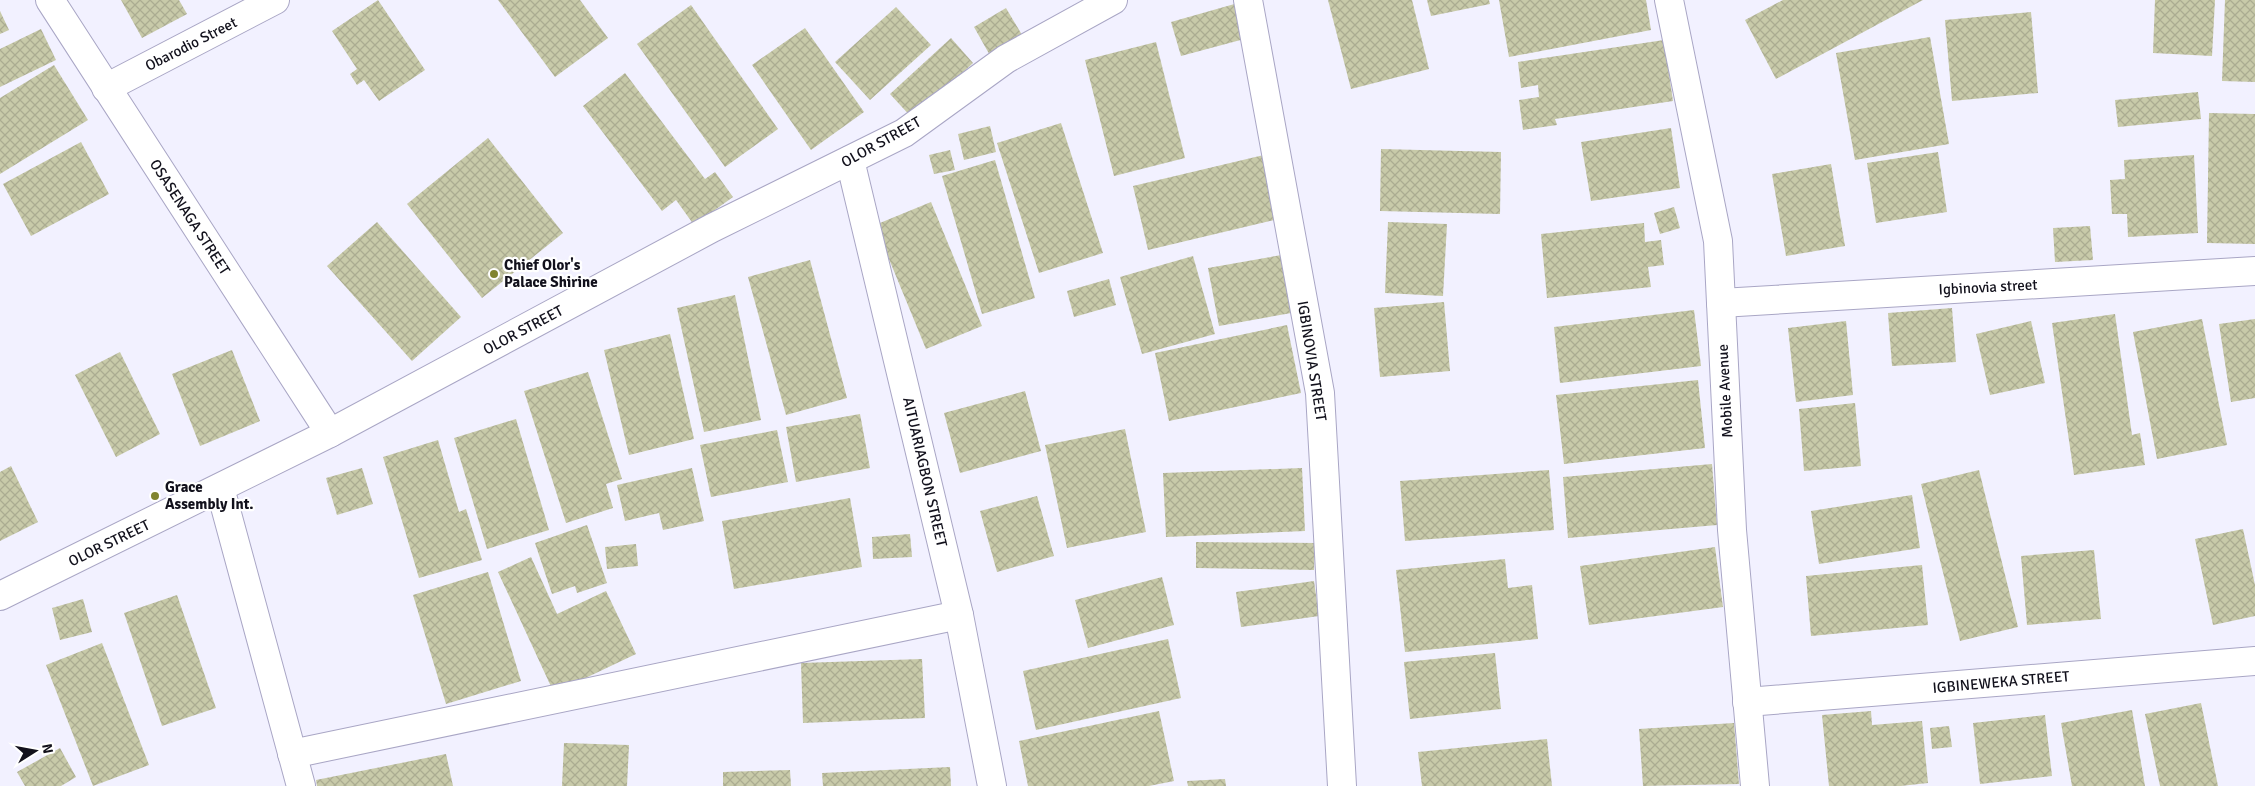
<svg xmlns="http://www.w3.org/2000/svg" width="2255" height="786" font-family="Signika,sans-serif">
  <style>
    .building { fill: url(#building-cross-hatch) }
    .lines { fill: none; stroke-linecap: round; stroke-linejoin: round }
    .street-casing { stroke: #a9a6c5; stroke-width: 30 }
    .street { stroke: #fff; stroke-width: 28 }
    .poi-dot { fill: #81842e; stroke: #fff; stroke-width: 2 }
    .labels { text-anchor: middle; stroke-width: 4.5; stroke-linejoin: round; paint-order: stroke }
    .street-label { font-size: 15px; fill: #12111c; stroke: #fff }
    .poi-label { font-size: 15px; font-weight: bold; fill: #12111c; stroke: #fff; text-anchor: start }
  </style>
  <defs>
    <pattern id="building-cross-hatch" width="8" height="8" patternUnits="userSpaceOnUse" patternTransform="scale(1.25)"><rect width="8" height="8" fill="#c8caa9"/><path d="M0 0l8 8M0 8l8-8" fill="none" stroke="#abac91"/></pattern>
  </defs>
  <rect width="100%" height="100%" fill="#f2f1ff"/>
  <g class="building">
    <polygon points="121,0 179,0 187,14 142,38"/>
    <polygon points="378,0 425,70 379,101 364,80 357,85 350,74 357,69 332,31"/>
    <polygon points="498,0 580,0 608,38 555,77"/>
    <polygon points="1328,0 1412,0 1429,69 1351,89"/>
    <polygon points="1427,0 1489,0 1490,4 1431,16"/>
    <polygon points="1499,0 1646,0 1651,30 1509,57"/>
    <polygon points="1783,0 1923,0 1776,79 1745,20"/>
    <polygon points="2155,0 2215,0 2212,56 2153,53"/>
    <polygon points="2225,0 2255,0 2255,82 2222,81"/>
    <polygon points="1238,3 1248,38 1181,56 1171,22"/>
    <polygon points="691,5 778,129 725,167 637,44"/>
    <polygon points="896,7 931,45 870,100 835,62"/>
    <polygon points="1006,8 1025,40 992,59 974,27"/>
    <polygon points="0,11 9,30 0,34"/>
    <polygon points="2031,12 2038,93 1952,101 1945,20"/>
    <polygon points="805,28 864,112 811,150 752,65"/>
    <polygon points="41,29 56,60 0,87 0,49"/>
    <polygon points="1930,37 1949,144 1855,160 1836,53"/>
    <polygon points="951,38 973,63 913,119 890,94"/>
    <polygon points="1664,40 1673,101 1555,119 1557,125 1523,130 1519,100 1539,97 1538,85 1521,88 1518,62"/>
    <polygon points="1156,42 1185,158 1114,176 1085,60"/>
    <polygon points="54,65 88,120 0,174 0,98"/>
    <polygon points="625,73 705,179 715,172 733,197 694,225 676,200 662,211 583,106"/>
    <polygon points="2198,92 2201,119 2118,127 2115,100"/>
    <polygon points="2209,113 2255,114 2255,244 2207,243"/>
    <polygon points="1061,123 1103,253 1039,273 997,143"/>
    <polygon points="990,126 996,152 964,160 958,134"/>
    <polygon points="1671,128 1680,188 1591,201 1581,142"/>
    <polygon points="488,138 563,233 482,298 407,204"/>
    <polygon points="81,142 109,194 31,236 3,184"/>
    <polygon points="1381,149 1501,152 1500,214 1380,211"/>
    <polygon points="950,150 955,170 934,174 929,155"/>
    <polygon points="1938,152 1947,212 1876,223 1867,163"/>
    <polygon points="1268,154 1283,218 1148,250 1133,186"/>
    <polygon points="2194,155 2198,233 2128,237 2127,214 2112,214 2110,180 2125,179 2124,160"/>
    <polygon points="995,160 1035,298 982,314 942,176"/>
    <polygon points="1831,164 1845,246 1786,256 1772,174"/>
    <polygon points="931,202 982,326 926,349 875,225"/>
    <polygon points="1674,207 1680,228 1660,234 1654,213"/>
    <polygon points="377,222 461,317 412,361 327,266"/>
    <polygon points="1388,222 1447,224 1443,296 1385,293"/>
    <polygon points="1644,223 1645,242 1661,240 1664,265 1648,267 1651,287 1547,298 1541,234"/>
    <polygon points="2090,226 2093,260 2055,262 2053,228"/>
    <polygon points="1287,254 1297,312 1219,326 1208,268"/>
    <polygon points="1193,256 1215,334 1142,354 1120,277"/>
    <polygon points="810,260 847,398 786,415 748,277"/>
    <polygon points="1109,279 1116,305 1074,317 1067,291"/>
    <polygon points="735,295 761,420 704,432 677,308"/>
    <polygon points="1444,302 1450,371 1380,377 1374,308"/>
    <polygon points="1952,308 1956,362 1892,366 1888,313"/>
    <polygon points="1694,310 1701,366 1560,383 1554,327"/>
    <polygon points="2115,314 2132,435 2140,433 2145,465 2074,475 2052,323"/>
    <polygon points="2202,319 2227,445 2157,459 2133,332"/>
    <polygon points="2255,319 2255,398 2231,402 2219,324"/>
    <polygon points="1846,321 1853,395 1796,402 1788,328"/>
    <polygon points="2031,321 2045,383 1990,395 1976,334"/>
    <polygon points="1287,325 1301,393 1169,421 1155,353"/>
    <polygon points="670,334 694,439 629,455 604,350"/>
    <polygon points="232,350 260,421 200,446 172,374"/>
    <polygon points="120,352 160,434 116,457 75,375"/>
    <polygon points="588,372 622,479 606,484 613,508 566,523 524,391"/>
    <polygon points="1698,380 1705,448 1564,464 1556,395"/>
    <polygon points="1025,391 1041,451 960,473 944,413"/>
    <polygon points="1855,403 1861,466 1804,471 1799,409"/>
    <polygon points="860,414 870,468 796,482 786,427"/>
    <polygon points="516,419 549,530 487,549 454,438"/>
    <polygon points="1125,429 1146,532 1067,548 1045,445"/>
    <polygon points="777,430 788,482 711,497 700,445"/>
    <polygon points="438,440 459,512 466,509 482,560 419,578 383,457"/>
    <polygon points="1712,464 1717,525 1568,538 1563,477"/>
    <polygon points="11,466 38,522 0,541 0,472"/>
    <polygon points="362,468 373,504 337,515 326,478"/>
    <polygon points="692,468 704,521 663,530 659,513 625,521 617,485"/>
    <polygon points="1302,468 1305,531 1166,537 1163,473"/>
    <polygon points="1549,470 1554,530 1405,541 1400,481"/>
    <polygon points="1979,470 2018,627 1960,641 1921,484"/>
    <polygon points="1912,495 1920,548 1819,564 1811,511"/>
    <polygon points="1037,496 1054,556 997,572 980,511"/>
    <polygon points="850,498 862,567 734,589 722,521"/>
    <polygon points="587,525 607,583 577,593 575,586 552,594 535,543"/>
    <polygon points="2243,529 2255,585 2255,616 2213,625 2195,539"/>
    <polygon points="910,534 912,557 873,559 872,537"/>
    <polygon points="1196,542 1315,543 1314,570 1196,568"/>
    <polygon points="636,544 638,566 607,569 605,547"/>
    <polygon points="1715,547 1723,607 1589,625 1580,566"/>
    <polygon points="2094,550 2101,619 2027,625 2021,556"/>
    <polygon points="531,557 557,614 606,591 636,654 554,693 498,572"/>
    <polygon points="1505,559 1508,588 1532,585 1538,639 1405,652 1396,570"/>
    <polygon points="1922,565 1928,625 1811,636 1806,576"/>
    <polygon points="488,572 521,681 446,704 413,595"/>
    <polygon points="1162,577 1174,625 1088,648 1075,600"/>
    <polygon points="1314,581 1319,616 1241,627 1236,592"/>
    <polygon points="177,595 216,708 162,726 124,613"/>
    <polygon points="83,599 92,632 60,640 52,608"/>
    <polygon points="1168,639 1181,698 1036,730 1023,671"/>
    <polygon points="102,643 149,765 93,786 46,665"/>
    <polygon points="1495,653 1501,709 1410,719 1404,662"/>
    <polygon points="922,659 925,718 803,723 801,663"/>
    <polygon points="2201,703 2218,786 2160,786 2145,714"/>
    <polygon points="2132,710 2145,786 2072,786 2061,723"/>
    <polygon points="1159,711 1174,781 1149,786 1028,786 1019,741"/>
    <polygon points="1871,711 1872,725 1922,721 1928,783 1901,786 1829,786 1822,715"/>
    <polygon points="2045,715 2052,776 1980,784 1973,723"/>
    <polygon points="1734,723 1739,784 1643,786 1639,729"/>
    <polygon points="1949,726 1952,747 1932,749 1930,728"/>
    <polygon points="1547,739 1552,786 1422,786 1418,752"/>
    <polygon points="564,743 629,745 627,786 562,786"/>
    <polygon points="60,748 76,777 61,786 25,786 17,772"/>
    <polygon points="446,754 453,786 317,786 316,780"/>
    <polygon points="950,767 951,786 823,786 822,773"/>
    <polygon points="790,770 791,786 723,786 723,772"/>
    <polygon points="1225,779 1226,786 1188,786 1187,781"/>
  </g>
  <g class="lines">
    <defs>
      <g id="street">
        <polyline points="50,0 330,433"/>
        <polyline points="1248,0 1320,393 1342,786"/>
        <polyline points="1669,0 1718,241 1732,530 1755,786"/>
        <polyline points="106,88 275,0"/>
        <polyline points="850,160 959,615 992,786"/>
        <polyline points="1721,303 2255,271"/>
        <polyline points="220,488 301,786"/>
        <polyline points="0,596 330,433 712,228 904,133 1006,59 1113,0"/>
        <polyline points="1747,702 2255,661"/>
        <polyline points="292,754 959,615"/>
      </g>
    </defs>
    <use href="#street" class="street-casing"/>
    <use href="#street" class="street"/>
  </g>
  <g class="poi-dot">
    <circle cx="494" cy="274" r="5"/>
    <circle cx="155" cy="496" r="5"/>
  </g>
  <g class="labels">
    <g class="street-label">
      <text transform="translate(191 44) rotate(-27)" y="5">Obarodio Street</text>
      <text transform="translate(881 142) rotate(-29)" y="5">OLOR STREET</text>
      <text transform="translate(190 217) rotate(57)" y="5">OSASENAGA STREET</text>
      <text transform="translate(1988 287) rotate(-3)" y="5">Igbinovia street</text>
      <text transform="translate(523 330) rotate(-28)" y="5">OLOR STREET</text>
      <text transform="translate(1312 361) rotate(81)" y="5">IGBINOVIA STREET</text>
      <text transform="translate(1725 391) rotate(-93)" y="5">Mobile Avenue</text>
      <text transform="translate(925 472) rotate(77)" y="5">AITUARIAGBON STREET</text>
      <text transform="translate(109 543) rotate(-26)" y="5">OLOR STREET</text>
      <text transform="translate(2001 682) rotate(-5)" y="5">IGBINEWEKA STREET</text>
    </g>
    <g class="poi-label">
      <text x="504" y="270">Chief Olor's<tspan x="504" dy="17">Palace Shirine</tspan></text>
      <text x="165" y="492">Grace<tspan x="165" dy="17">Assembly Int.</tspan></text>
    </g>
  </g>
  <g transform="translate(35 751) rotate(79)" stroke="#ffffff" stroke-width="4" paint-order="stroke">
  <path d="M0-4L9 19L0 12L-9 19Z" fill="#12111c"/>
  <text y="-8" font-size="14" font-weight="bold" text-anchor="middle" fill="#12111c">N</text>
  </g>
</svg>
